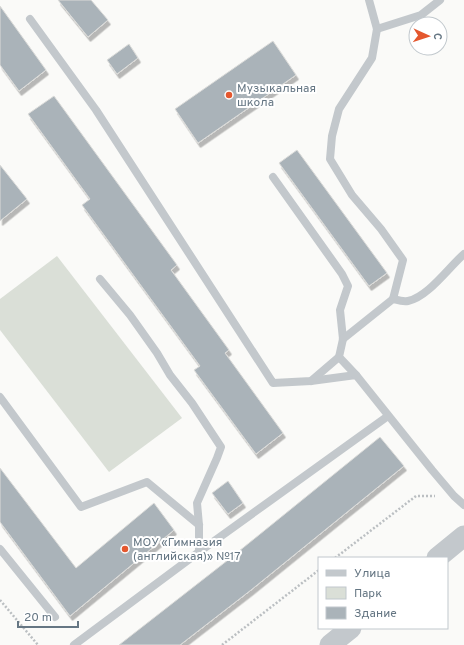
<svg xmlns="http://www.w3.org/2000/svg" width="464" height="645" font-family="Overpass,sans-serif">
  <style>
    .green { fill: #dadfd7 }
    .building { fill: #aab3b9; stroke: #dcdcda; filter: url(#shadow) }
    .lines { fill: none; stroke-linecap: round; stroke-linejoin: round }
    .path { stroke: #bbbfc2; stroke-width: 2.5; stroke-dasharray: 2 2; stroke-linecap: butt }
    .service { stroke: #c3c8cc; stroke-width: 8 }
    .tertiary { stroke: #c3c8cc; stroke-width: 21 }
    .poi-dot { fill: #e4572e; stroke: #fff; stroke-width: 1.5 }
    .labels { text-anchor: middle; stroke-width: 4; stroke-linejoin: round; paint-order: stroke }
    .poi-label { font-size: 12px; fill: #657683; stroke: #fff; text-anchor: start }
  </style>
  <defs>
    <filter id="shadow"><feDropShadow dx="2.5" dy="4.5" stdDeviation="0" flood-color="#0004"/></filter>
  </defs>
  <rect width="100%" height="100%" fill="#fafaf8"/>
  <polygon class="green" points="57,256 182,418 109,472 0,330 0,299"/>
  <g class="building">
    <polygon points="58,0 91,0 108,20 88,37"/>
    <polygon points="0,6 46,70 19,91 0,65"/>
    <polygon points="273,41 296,75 198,143 175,109"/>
    <polygon points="129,44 138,58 117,74 107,60"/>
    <polygon points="54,96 177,265 171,270 229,350 225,353 283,433 256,454 194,370 200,366 82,205 90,199 28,114"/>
    <polygon points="297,150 387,273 369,286 279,163"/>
    <polygon points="0,165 27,199 0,221"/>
    <polygon points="380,437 404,466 251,590 180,645 119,645 228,560"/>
    <polygon points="0,468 76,568 154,503 174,530 70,616 0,522"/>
    <polygon points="228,481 243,503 228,514 212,493"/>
  </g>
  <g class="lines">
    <g class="path">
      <polyline points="335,558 416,496 435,496"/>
      <polyline points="0,600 38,645"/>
      <polyline points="222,645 319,570"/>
    </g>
    <g class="service">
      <polyline points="369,0 377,29 372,58 339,109 332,136 330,159 352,195 381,229 403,260 393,299"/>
      <polyline points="30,19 96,110 273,383 311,381 356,375 432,470 454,496 464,505"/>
      <polyline points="377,29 421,15 440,0"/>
      <polyline points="273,177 342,274 348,286 340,310 343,339 339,357 356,375"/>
      <polyline points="100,279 130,315 157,353 170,375 192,403 221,447 217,458 197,503 199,525 199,552"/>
      <path d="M 343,339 L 393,299 C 397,300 403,302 408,301 C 428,297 449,267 464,254"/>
      <polyline points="311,381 339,357"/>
      <polyline points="0,397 81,507 147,482 199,525"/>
      <polyline points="0,549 55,617"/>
      <polyline points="74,645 199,552 388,416"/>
    </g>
    <g class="tertiary">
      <polyline points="437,558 464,536"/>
      <polyline points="330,645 351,628"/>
    </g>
  </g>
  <g class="poi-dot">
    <circle cx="229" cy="95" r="4"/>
    <circle cx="125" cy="549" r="4"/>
  </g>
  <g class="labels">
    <g class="poi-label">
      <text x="237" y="92">Музыкальная<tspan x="237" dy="14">школа</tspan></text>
      <text x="133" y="546">МОУ «Гимназия<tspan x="133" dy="14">(английская)» №17</tspan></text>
    </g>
  </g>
  <rect x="318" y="557" width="130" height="72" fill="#ffffff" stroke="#c1c8cd"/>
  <rect x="326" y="570" width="20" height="6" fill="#c3c8cc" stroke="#c1c8cd"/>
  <text x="354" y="577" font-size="12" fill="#657683">Улица</text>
  <rect x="326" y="587" width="20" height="12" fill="#dadfd7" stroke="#c1c8cd"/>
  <text x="354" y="597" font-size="12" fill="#657683">Парк</text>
  <rect x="326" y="607" width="20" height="12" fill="#aab3b9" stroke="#c1c8cd"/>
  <text x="354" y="617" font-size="12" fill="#657683">Здание</text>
  <g transform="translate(428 36) rotate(93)"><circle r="19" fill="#ffffff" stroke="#c1c8cd"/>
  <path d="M0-3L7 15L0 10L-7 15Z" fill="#e4572e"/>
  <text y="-6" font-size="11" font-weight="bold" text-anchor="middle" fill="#657683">С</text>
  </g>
  <path d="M18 621v6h60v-6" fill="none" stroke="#657683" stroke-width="2"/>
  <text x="24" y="621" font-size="12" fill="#657683" stroke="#ffffff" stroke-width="3" paint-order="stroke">20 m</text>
</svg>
